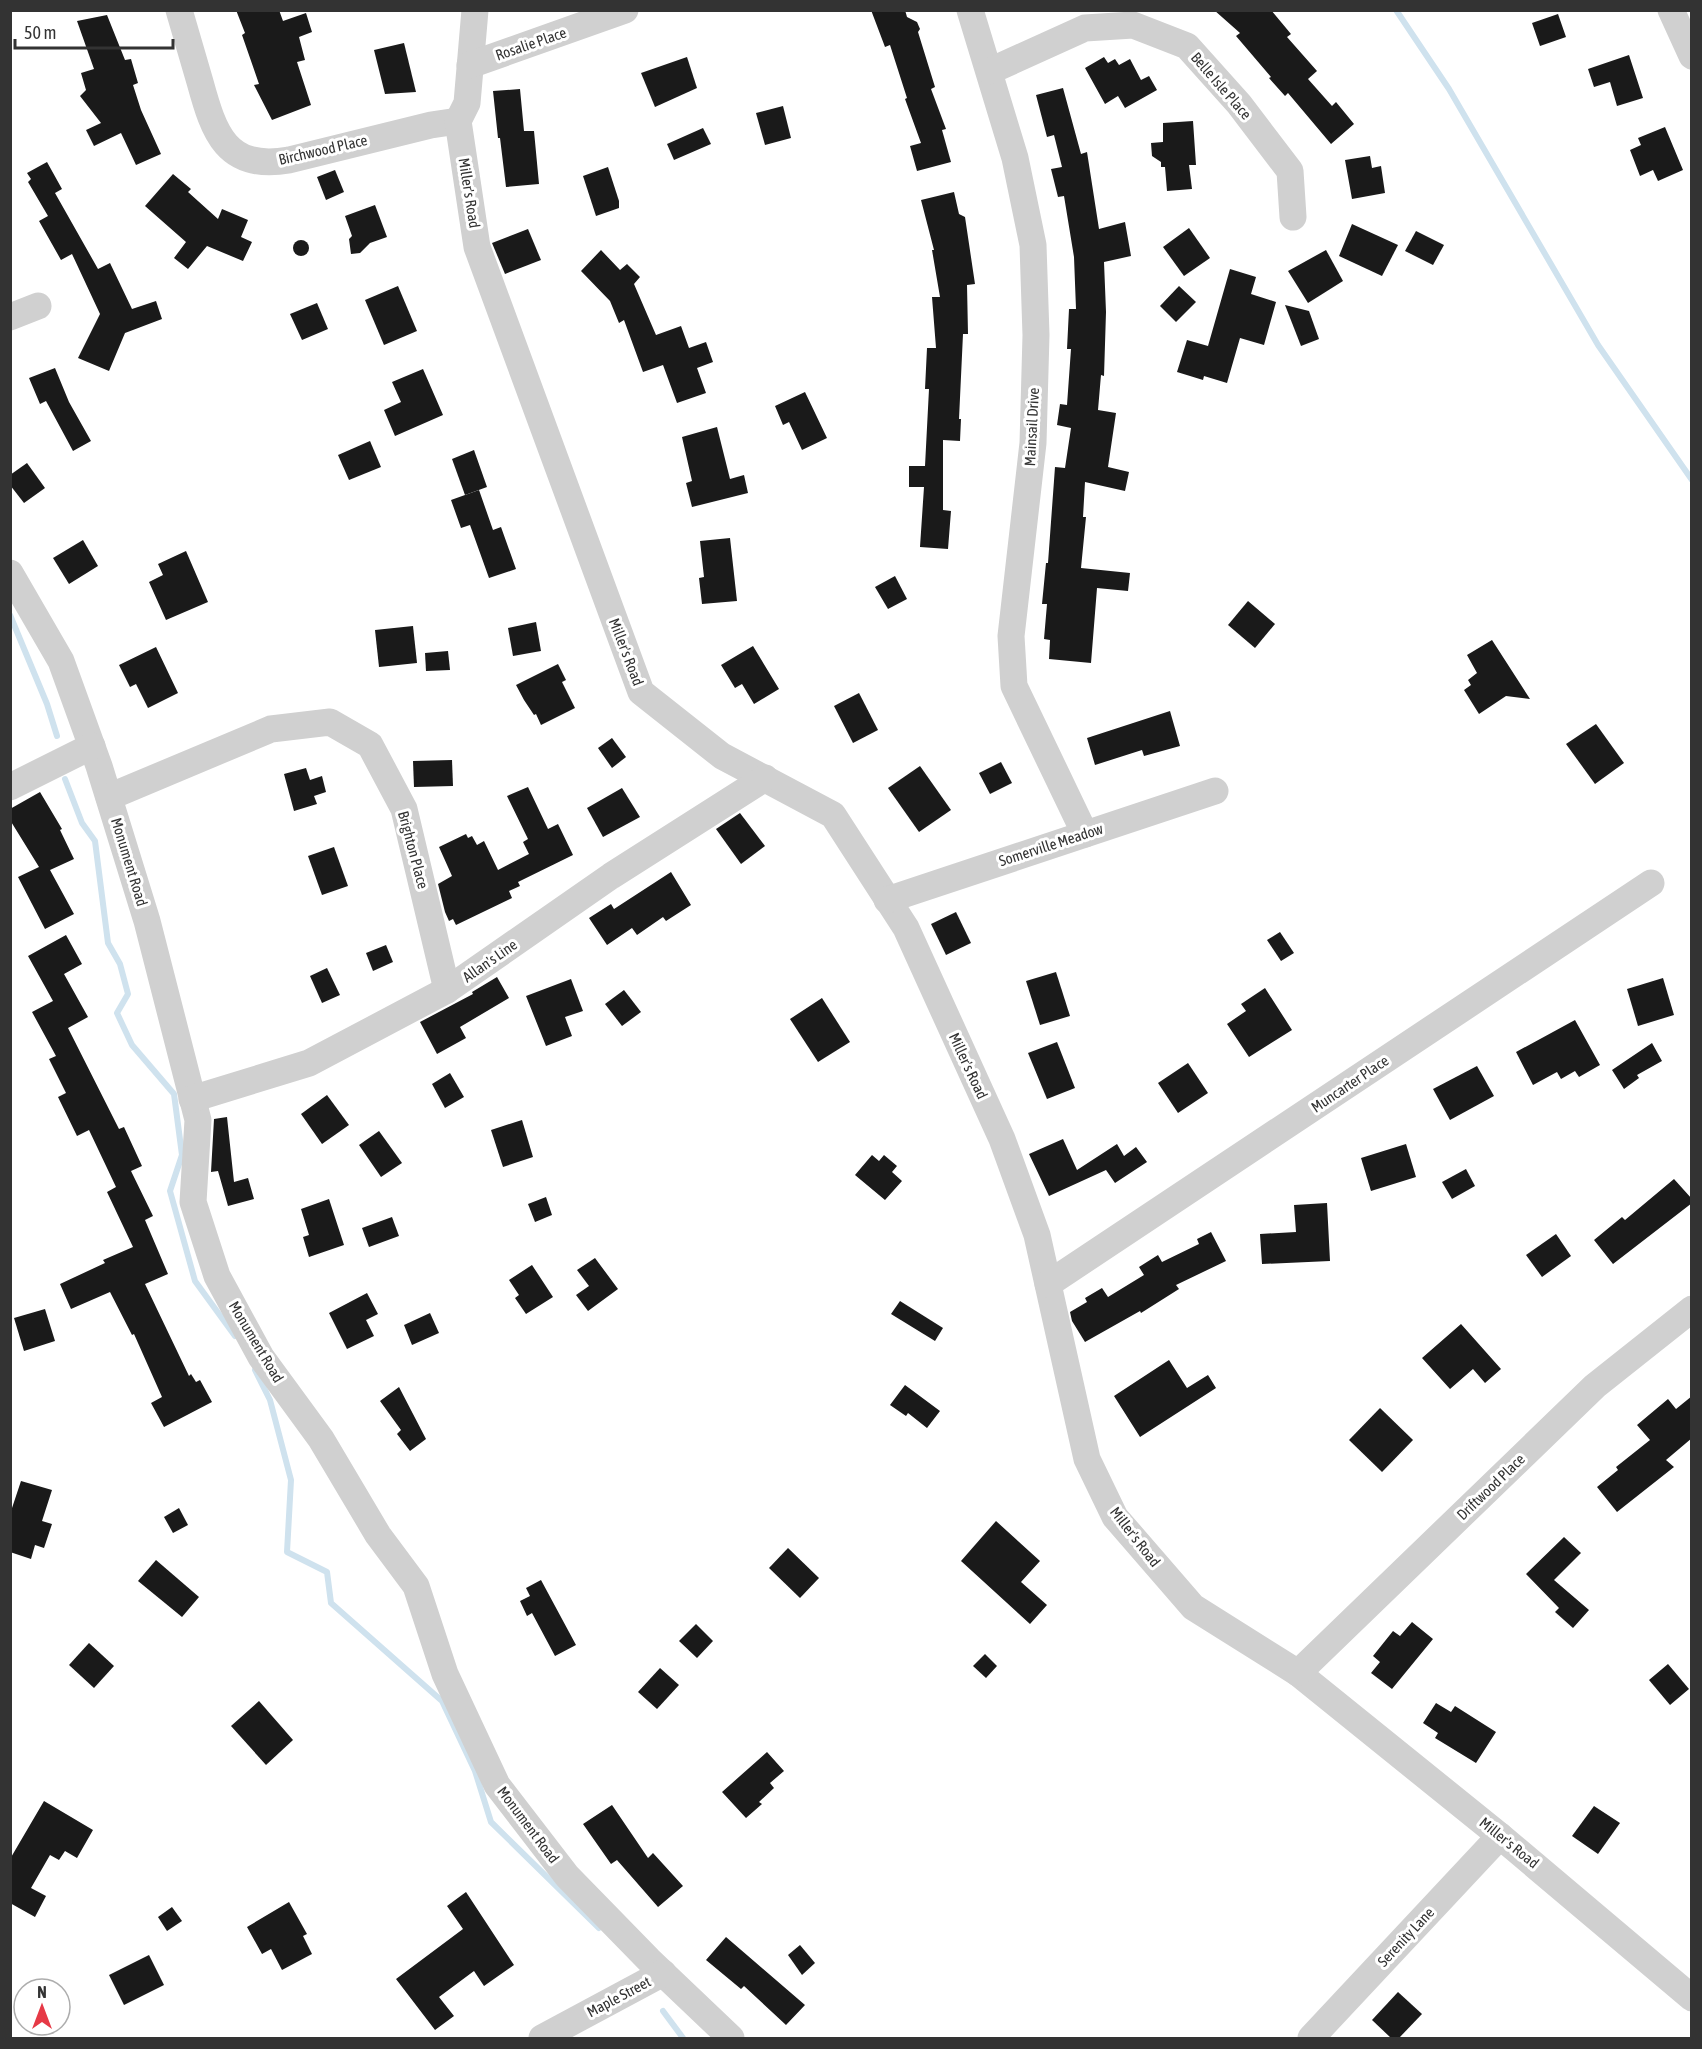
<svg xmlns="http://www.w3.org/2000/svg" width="1702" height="2049" font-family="'Asap Condensed',sans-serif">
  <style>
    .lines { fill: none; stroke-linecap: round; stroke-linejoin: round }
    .stream { stroke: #cfe2ee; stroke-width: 6 }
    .building { fill: #1a1a1a }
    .minor { stroke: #d0d0d0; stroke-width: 27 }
    .labels { text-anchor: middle; stroke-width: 6; stroke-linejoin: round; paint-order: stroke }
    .street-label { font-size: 15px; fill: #333; stroke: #fff }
  </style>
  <rect width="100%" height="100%" fill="#fff"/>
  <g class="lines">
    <g class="stream">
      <polyline points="1396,10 1449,89 1598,345 1692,480"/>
      <polyline points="10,615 47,704 57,736"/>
      <polyline points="65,779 82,823 95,841 108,943 120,964 128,994 117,1013 132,1045 174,1094 182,1155 170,1191 195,1281 235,1336"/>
      <polyline points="255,1370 270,1400 291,1480 287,1552 327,1572 331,1603 442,1701 475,1771 491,1822 599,1928"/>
      <polyline points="663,2011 683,2038"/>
    </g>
  </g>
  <g class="building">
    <polygon points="236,10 279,10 283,21 306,13 312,32 299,37 305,60 297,62 311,105 272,120 254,85 259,84 242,35 245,33"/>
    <polygon points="871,10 905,10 907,17 917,22 920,29 918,32 935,87 931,89 946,129 942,130 951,162 917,171 910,146 921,143 905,99 907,98 890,45 885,47"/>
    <polygon points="1214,10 1271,10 1291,34 1287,37 1317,71 1308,79 1332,106 1336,102 1354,124 1331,144 1288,93 1285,96 1269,78 1271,77 1236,36 1240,33"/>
    <polygon points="1558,14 1566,37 1540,46 1532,23"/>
    <polygon points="107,15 125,60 131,59 138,83 133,85 141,110 161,154 136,165 121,133 94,146 86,130 101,123 80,96 86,90 81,73 94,69 77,21"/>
    <polygon points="404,43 416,92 385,94 374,50"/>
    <polygon points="1629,55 1643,98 1617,106 1610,82 1594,87 1588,69"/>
    <polygon points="687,57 697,88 655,107 641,73"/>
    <polygon points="1104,57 1108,63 1115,59 1119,65 1130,59 1141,80 1149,76 1157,90 1125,108 1118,96 1105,104 1085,68"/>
    <polygon points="1063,88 1081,154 1087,152 1099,229 1125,222 1131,256 1104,262 1106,312 1104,376 1101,375 1098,410 1116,413 1108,467 1129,472 1125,491 1085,482 1083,517 1086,517 1081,568 1130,573 1128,591 1097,588 1091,663 1049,659 1050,640 1044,639 1047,604 1042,604 1046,563 1048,563 1055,467 1065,468 1071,428 1057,425 1060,404 1067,405 1071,349 1067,349 1069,309 1076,309 1074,257 1064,196 1058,197 1051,169 1062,167 1054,135 1047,137 1036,95"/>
    <polygon points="520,89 524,131 534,131 539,184 506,187 500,138 498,138 493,91"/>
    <polygon points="783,106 791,138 765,145 756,113"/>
    <polygon points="1193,121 1196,165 1189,165 1192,189 1167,191 1165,167 1161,167 1161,162 1152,156 1151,143 1163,142 1163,123"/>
    <polygon points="1665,127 1683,170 1658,181 1653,170 1640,176 1630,150 1641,145 1638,138"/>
    <polygon points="703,128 711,144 674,160 667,144"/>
    <polygon points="1370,156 1372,168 1381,166 1385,193 1352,199 1345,160"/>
    <polygon points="47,162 62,189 55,193 98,269 110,263 132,309 156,301 162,319 125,333 109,371 78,358 100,314 72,254 61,260 39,221 48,216 28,182 31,179 27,173"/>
    <polygon points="608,167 619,201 619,208 596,216 583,176"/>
    <polygon points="335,170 344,192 326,200 317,177"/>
    <polygon points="173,174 191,189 188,192 218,219 222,209 248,220 241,237 252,242 243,261 207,246 188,269 174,258 186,242 145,206"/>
    <polygon points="954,192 959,214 965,217 975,284 967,285 968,334 963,334 959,419 961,419 960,441 943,440 943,510 951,511 948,549 920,547 924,487 909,487 909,466 925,466 929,389 925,389 927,348 936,348 932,297 940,297 932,250 934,250 921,200"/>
    <polygon points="375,205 387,237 370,243 360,253 351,254 349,239 352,236 345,216"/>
    <polygon points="1352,224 1398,245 1382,276 1339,256"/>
    <polygon points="1189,228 1210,258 1184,276 1163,247"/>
    <polygon points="528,229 541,260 505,274 492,243"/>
    <polygon points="1416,231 1444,245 1433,265 1405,251"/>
    <circle cx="301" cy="248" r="8"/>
    <polygon points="601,250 620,270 627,264 640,277 634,284 656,335 681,326 689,348 706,342 713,362 697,368 706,393 677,403 663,365 643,372 624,320 619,323 610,301 581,271"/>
    <polygon points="1326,250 1343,281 1308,303 1288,271"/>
    <polygon points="1230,269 1256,277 1251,294 1276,302 1264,345 1240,338 1227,383 1204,376 1203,380 1177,372 1187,340 1208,346"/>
    <polygon points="398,286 417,331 384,345 365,300"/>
    <polygon points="1179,286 1196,302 1176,322 1160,306"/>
    <polygon points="317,303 328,329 302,340 290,314"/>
    <polygon points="1285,305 1309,311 1319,339 1301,346"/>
    <polygon points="55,368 69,402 91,441 73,451 46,401 40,404 29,378"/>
    <polygon points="423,369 443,415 395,436 384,410 401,402 392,382"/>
    <polygon points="805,392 827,438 802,450 789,422 783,425 775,406"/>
    <polygon points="717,427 730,479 744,475 748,493 692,507 686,483 692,481 682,437"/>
    <polygon points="370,441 381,467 349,480 338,455"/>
    <polygon points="474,450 487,487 465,495 452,459"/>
    <polygon points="27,463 45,488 24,503 10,485 10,475"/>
    <polygon points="479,490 493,530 501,527 516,569 489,578 470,525 461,528 451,500"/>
    <polygon points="730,538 737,601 702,604 699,578 704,577 700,541"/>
    <polygon points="83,540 98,566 69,584 53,558"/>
    <polygon points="186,551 208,602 166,620 149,582 163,575 158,564"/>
    <polygon points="895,576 907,599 888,609 875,587"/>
    <polygon points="1248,601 1275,624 1255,648 1228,625"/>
    <polygon points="536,622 541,651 513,656 508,628"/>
    <polygon points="413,626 417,663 379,667 375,630"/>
    <polygon points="1492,640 1530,699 1506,696 1479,714 1464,690 1471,685 1468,680 1477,673 1467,655"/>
    <polygon points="753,646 779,689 754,704 742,684 735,688 721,665"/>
    <polygon points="156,647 178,693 148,708 136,684 130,687 119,665"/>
    <polygon points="448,651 450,670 426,671 425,653"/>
    <polygon points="558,664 566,680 562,682 575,708 541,725 536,714 534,715 524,700 516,685"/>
    <polygon points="859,693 878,730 853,743 834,706"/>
    <polygon points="1170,711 1180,746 1144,756 1142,750 1095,765 1087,738"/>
    <polygon points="1596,724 1624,763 1595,784 1566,744"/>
    <polygon points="612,738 626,757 612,768 598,748"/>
    <polygon points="452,760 453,786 414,787 413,761"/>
    <polygon points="1001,762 1012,783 990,794 979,773"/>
    <polygon points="920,766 951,810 919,832 888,788"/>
    <polygon points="306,768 310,780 322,776 326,792 314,796 317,804 294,811 284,774"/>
    <polygon points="528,787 548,829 558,824 573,855 518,882 520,886 509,891 512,898 456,925 453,919 449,921 445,912 438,884 452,876 439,847 466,834 468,838 472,836 477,845 484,841 498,870 529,854 523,842 528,839 507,796"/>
    <polygon points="622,788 640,817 603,837 587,808"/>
    <polygon points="40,792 62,829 60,830 74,859 50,870 74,914 45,929 18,877 39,867 10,820 10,809"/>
    <polygon points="740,813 765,846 741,864 716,829"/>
    <polygon points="334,847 348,886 322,895 308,856"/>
    <polygon points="671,872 691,905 666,921 663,917 637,935 632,928 607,945 589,918 611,904 614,909"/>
    <polygon points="956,912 971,943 946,955 931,924"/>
    <polygon points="1280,932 1294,953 1281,961 1267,940"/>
    <polygon points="66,935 82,964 64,974 88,1017 68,1028 119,1129 124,1127 142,1166 131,1171 153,1216 145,1220 168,1274 145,1284 189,1376 191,1374 196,1382 200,1380 212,1402 164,1427 151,1403 162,1397 134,1334 132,1335 110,1292 71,1309 60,1284 105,1263 103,1260 133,1247 107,1192 116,1187 89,1130 77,1136 58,1097 66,1093 49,1059 56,1056 32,1012 53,1001 28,956"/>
    <polygon points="386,945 393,962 373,971 366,953"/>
    <polygon points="327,968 340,995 322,1003 310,976"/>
    <polygon points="1056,972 1070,1016 1040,1025 1026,981"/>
    <polygon points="497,977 509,998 460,1027 466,1038 437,1054 420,1022 473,994 472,992"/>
    <polygon points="1663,978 1674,1015 1638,1026 1627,989"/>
    <polygon points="571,979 583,1011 565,1017 572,1036 546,1046 526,996"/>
    <polygon points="1265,988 1292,1030 1249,1057 1227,1024 1246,1011 1241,1004"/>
    <polygon points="624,990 641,1012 622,1026 605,1004"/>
    <polygon points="822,998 850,1042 818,1062 790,1019"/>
    <polygon points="1575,1020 1600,1065 1579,1077 1575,1071 1561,1079 1557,1072 1533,1085 1516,1052"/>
    <polygon points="1057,1042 1075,1088 1047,1099 1028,1053"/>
    <polygon points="1652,1043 1662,1061 1637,1075 1639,1078 1624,1089 1612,1070"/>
    <polygon points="1188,1063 1208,1093 1178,1113 1158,1083"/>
    <polygon points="1477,1066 1494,1096 1450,1120 1433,1089"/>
    <polygon points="450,1073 464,1097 445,1108 432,1084"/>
    <polygon points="327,1095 349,1125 322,1144 301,1114"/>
    <polygon points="227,1117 234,1182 248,1178 254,1199 228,1206 218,1171 211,1172 214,1119"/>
    <polygon points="522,1120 533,1157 503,1167 491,1130"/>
    <polygon points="379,1131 402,1163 381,1177 359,1145"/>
    <polygon points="1063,1139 1077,1170 1117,1144 1124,1156 1136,1147 1147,1162 1115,1183 1106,1170 1049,1196 1029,1154"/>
    <polygon points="1406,1144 1416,1177 1371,1191 1361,1158"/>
    <polygon points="872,1155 879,1161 884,1155 897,1166 892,1172 902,1181 885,1200 855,1175"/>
    <polygon points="1466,1169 1475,1186 1452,1199 1442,1182"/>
    <polygon points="1674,1179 1692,1199 1692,1203 1613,1264 1594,1240 1622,1217 1625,1220"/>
    <polygon points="546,1197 552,1215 535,1222 528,1204"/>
    <polygon points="329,1199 344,1245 309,1257 303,1237 309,1235 301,1209"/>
    <polygon points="1327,1203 1330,1261 1262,1264 1260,1234 1296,1232 1294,1205"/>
    <polygon points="392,1217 399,1236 369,1247 362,1228"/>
    <polygon points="1211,1232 1226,1261 1176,1285 1179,1289 1141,1313 1140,1311 1085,1342 1072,1321 1070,1312 1087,1302 1085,1298 1102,1288 1108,1297 1144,1275 1139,1267 1158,1255 1162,1262 1199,1244 1197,1239"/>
    <polygon points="1556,1234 1571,1256 1542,1277 1526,1255"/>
    <polygon points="595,1258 618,1289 588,1311 576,1295 589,1286 577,1270"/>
    <polygon points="532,1265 553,1297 526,1314 515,1298 519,1295 509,1280"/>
    <polygon points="367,1293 378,1314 366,1320 374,1336 347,1349 329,1313"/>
    <polygon points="900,1301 943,1328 935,1341 891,1314"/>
    <polygon points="45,1309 55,1341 24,1351 14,1318"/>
    <polygon points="430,1313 439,1333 412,1345 404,1325"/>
    <polygon points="1461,1324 1501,1369 1485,1383 1473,1369 1450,1389 1422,1358"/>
    <polygon points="1169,1360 1187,1388 1208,1375 1216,1388 1140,1437 1114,1396"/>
    <polygon points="905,1385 940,1411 927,1428 908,1413 906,1416 890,1405"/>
    <polygon points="399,1387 426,1439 410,1451 397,1434 401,1430 380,1401"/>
    <polygon points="1692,1396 1692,1438 1666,1460 1674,1467 1617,1512 1597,1487 1618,1470 1616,1467 1650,1440 1637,1425 1668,1399 1676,1409"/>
    <polygon points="1380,1408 1413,1440 1382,1472 1349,1440"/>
    <polygon points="21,1481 52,1490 42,1521 52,1524 44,1548 35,1545 31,1559 10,1552 10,1514"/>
    <polygon points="179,1508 188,1525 173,1533 164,1517"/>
    <polygon points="996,1521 1040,1561 1021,1582 1047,1605 1030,1624 961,1561"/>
    <polygon points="1564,1537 1581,1553 1554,1580 1589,1610 1573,1628 1555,1612 1559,1608 1526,1574"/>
    <polygon points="788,1548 819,1578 800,1598 769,1568"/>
    <polygon points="156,1560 199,1597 182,1617 138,1581"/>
    <polygon points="541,1580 576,1645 555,1656 532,1613 527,1616 520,1601 530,1596 526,1588"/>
    <polygon points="1412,1622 1433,1639 1392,1689 1371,1673 1380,1662 1373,1656 1393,1631 1400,1636"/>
    <polygon points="696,1624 713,1641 697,1658 679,1641"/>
    <polygon points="89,1643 114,1666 94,1688 69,1665"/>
    <polygon points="985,1654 997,1666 986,1678 973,1666"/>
    <polygon points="1668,1664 1689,1689 1670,1705 1649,1680"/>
    <polygon points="660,1668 679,1685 657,1709 638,1692"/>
    <polygon points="259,1701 293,1740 266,1765 231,1726"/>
    <polygon points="1436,1703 1451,1712 1455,1706 1496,1732 1476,1763 1435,1738 1438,1733 1423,1723"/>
    <polygon points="767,1752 784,1771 770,1783 774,1788 759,1802 762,1804 746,1818 722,1792"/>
    <polygon points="44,1801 93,1830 77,1858 65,1851 59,1860 50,1855 31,1888 46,1896 35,1917 10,1903 10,1859"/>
    <polygon points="612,1805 648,1858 653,1853 683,1886 658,1907 617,1860 611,1864 583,1824"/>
    <polygon points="1594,1806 1620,1823 1598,1854 1572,1836"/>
    <polygon points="466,1892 514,1965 484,1986 474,1971 439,1997 454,2016 435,2030 396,1979 463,1929 447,1906"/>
    <polygon points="289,1902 307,1934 303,1936 312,1954 282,1970 271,1949 262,1954 247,1927"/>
    <polygon points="172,1907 182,1921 167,1931 158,1917"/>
    <polygon points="726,1937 805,2005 786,2025 744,1986 741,1989 706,1960"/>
    <polygon points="800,1945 815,1963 802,1975 788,1955"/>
    <polygon points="149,1955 164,1985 124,2005 109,1975"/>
    <polygon points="1398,1992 1422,2014 1399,2038 1391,2038 1372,2020"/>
  </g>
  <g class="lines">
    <g class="minor">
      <path d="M 179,10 C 186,34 193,58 200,82 C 214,133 226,171 289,160 L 431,125 L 458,121"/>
      <polyline points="475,10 467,103 458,121 477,247 641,692 722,756 833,815 906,928 1002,1139 1037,1235 1087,1459 1115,1517 1193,1607 1298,1673 1500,1836 1692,1998"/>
      <polyline points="970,10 1015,158 1033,245 1036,335 1033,443 1011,636 1014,686 1085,834"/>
      <polyline points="1671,10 1692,56"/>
      <polyline points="470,65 625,10"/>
      <polyline points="990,71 1085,28 1133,25 1187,46 1239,104 1290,171 1293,217"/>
      <polyline points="10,317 38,306"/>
      <polyline points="10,573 61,661 99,766 147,921 198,1120 193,1202 217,1276 261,1357 321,1439 378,1535 416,1586 445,1674 497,1785 567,1876 649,1960 731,2038"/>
      <polyline points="10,787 92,746"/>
      <polyline points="109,797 271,729 330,722 370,745 404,809 447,990"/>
      <polyline points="887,900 1215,791"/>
      <polyline points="192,1099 309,1063 447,990 611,876 765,778"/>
      <polyline points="1048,1284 1651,883"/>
      <polyline points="1298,1673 1595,1386 1692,1309"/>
      <polyline points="542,2038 663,1973"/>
      <polyline points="1311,2038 1500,1836"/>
    </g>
  </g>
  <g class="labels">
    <g class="street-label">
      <text transform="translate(531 44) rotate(-19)" y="5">Rosalie Place</text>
      <text transform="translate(1221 86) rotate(49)" y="5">Belle Isle Place</text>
      <text transform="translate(323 150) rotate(-13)" y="5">Birchwood Place</text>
      <text transform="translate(469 193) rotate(81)" y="5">Miller's Road</text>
      <text transform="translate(1032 427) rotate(-87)" y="5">Mainsail Drive</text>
      <text transform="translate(626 652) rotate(69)" y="5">Miller's Road</text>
      <text transform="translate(1051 845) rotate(-18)" y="5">Somerville Meadow</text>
      <text transform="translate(413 850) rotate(75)" y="5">Brighton Place</text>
      <text transform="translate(129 862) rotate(73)" y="5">Monument Road</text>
      <text transform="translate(490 961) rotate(-35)" y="5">Allan's Line</text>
      <text transform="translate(968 1066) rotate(65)" y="5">Miller's Road</text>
      <text transform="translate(1350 1084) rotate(-34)" y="5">Muncarter Place</text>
      <text transform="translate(256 1342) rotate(59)" y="5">Monument Road</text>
      <text transform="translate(1491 1487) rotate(-44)" y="5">Driftwood Place</text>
      <text transform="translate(1135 1537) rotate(52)" y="5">Miller's Road</text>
      <text transform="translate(528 1825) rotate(53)" y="5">Monument Road</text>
      <text transform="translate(1509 1843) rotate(39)" y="5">Miller's Road</text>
      <text transform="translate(1406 1937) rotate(-47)" y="5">Serenity Lane</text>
      <text transform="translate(619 1997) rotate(-28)" y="5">Maple Street</text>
    </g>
  </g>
  <rect width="1702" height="2049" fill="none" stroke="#333333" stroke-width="24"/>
  <g transform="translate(42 2007)"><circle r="28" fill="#ffffff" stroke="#adadad" stroke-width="1.5"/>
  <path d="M0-4.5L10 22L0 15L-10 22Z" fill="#e63946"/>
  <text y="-9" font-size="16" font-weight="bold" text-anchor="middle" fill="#333333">N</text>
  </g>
  <path d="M15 39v9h158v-9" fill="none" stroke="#333333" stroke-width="3"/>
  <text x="24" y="39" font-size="18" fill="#333333" stroke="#ffffff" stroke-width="4.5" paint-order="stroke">50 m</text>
</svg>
